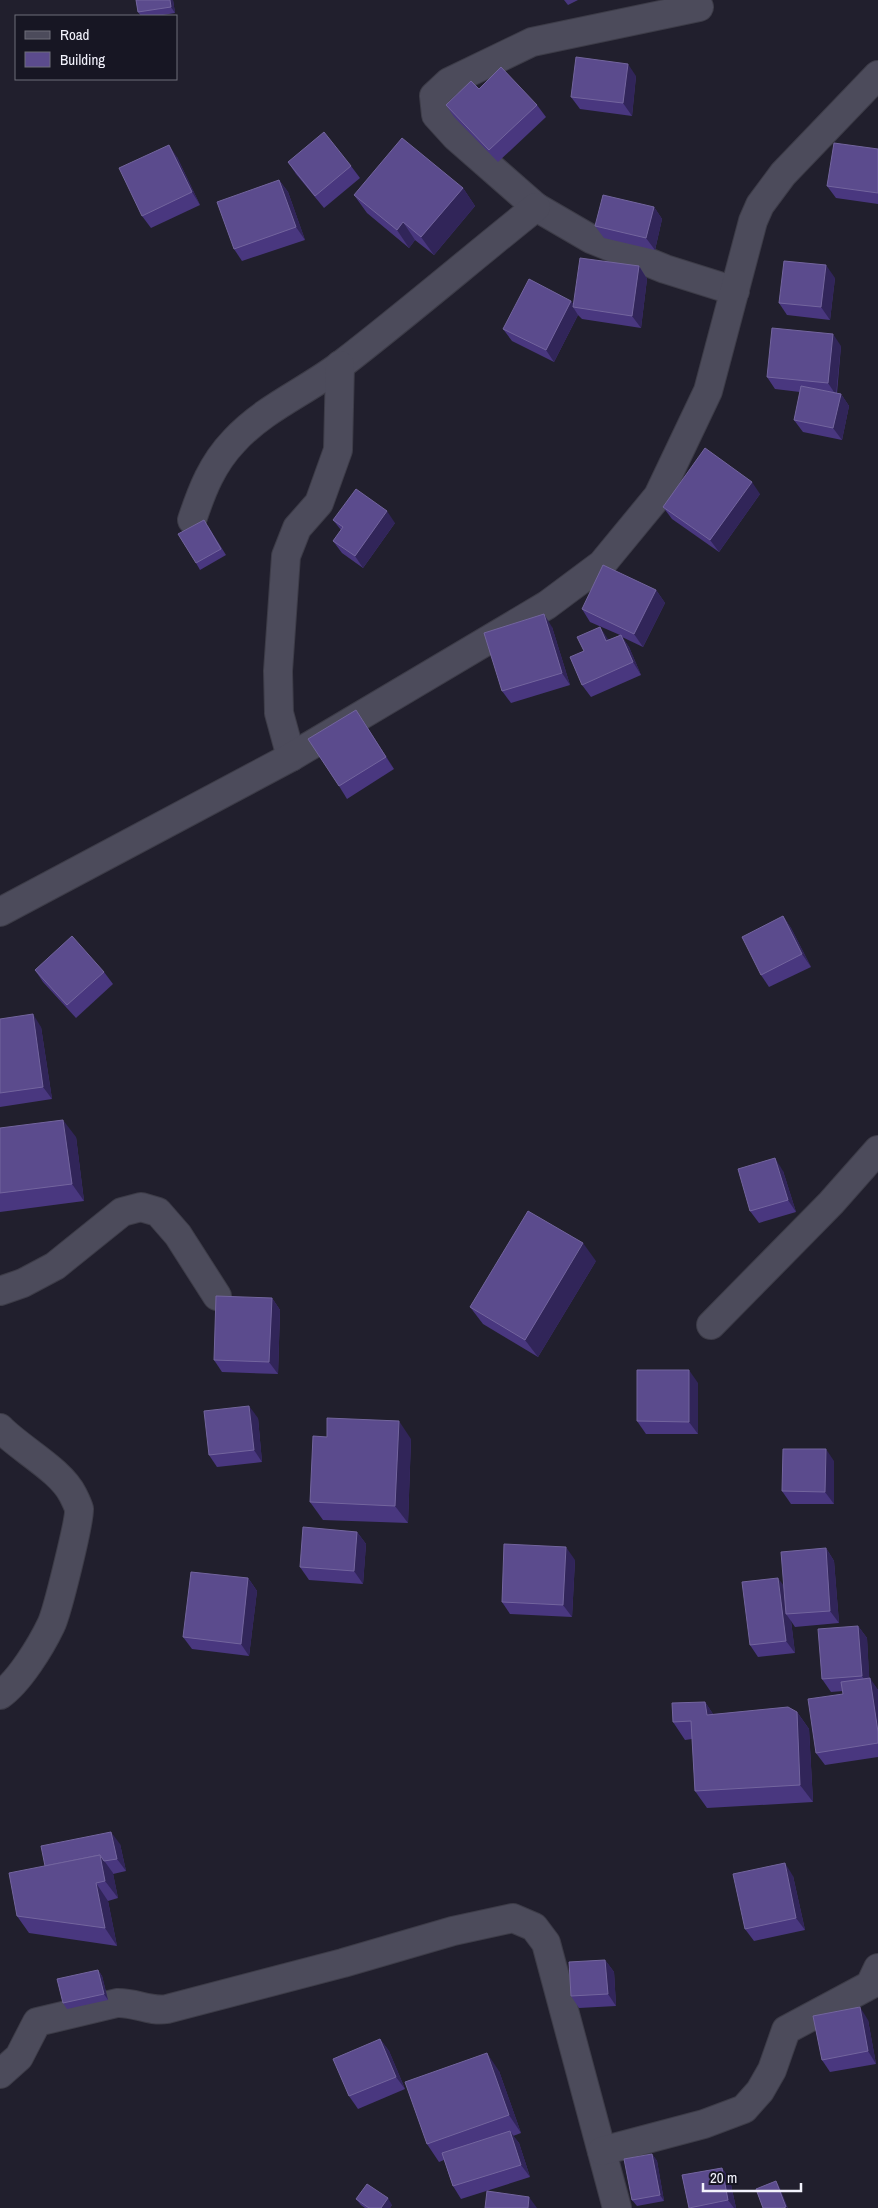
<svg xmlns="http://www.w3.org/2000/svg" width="878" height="2208" font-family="'Archivo Narrow',sans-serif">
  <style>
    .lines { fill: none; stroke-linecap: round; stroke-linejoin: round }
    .minor-casing { stroke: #3d3c48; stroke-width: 30 }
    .minor { stroke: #4c4b5b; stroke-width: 28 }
    .wall { fill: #49377f }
    .shaded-wall { fill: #312559 }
    .building { fill: #5b4b8d; stroke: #73659e }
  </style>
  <rect width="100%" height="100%" fill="#211f2d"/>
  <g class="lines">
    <defs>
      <g id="minor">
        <polyline points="699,7 532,42 449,82 434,96 436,115 456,137 536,207 591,239 665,269 735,291"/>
        <path d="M 192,520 C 202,490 212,464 234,441 C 264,408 307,391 342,364 C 408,313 471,259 536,207"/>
        <polyline points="291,757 279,713 278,671 286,556 297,528 319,503 338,450 340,365"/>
        <polyline points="0,912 291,757 547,605 602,564 658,496 708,391 753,221 760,205 783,174 878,75"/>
        <polyline points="0,1291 23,1283 55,1266 122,1212 141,1207 158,1212 178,1235 217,1296"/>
        <polyline points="711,1325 831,1203 878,1150"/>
        <path d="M 0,1428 C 20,1449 61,1470 73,1495 C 75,1499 78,1505 79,1509 C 80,1520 57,1613 51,1625 C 41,1646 19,1682 0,1695"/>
        <path d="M 0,2074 L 19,2057 L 37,2022 L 117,2003 C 134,2002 150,2012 167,2009 L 343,1963 L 453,1931 L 513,1918 L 534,1927 L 546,1943 L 617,2208"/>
        <polyline points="602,2151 704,2124 744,2109 760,2091 772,2070 786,2030 870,1985 878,1968"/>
      </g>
    </defs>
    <use href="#minor" class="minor-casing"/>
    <use href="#minor" class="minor"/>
  </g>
  <g class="wall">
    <polygon points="136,0 173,0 175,13 157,16 141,16 138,12"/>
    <polygon points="564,0 578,0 568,5"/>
    <polygon points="636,76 632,116 580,109 571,97"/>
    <polygon points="479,89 537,105 546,117 498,162 454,117 446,105"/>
    <polygon points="878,149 878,204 836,198 827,186"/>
    <polygon points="177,157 200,205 151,228 142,216"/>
    <polygon points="288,162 351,166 360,178 324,208 296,174"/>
    <polygon points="279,180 288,192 305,240 242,261 234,249"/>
    <polygon points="463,188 475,206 434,255 415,240 409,248 367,213 354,195"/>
    <polygon points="654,207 662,219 655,250 604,238 595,226"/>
    <polygon points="639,266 647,279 641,328 582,319 578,315 554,362 512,341 503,329 571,301 573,304"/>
    <polygon points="835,278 830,320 787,315 779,303"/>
    <polygon points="841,346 837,393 841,394 849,406 842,440 803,432 794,420 800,392 775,389 767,377"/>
    <polygon points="760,494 719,552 672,519 663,507"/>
    <polygon points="333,520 395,523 363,568 342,553 333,541 341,530"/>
    <polygon points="208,526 226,555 200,570 196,563"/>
    <polygon points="656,590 665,603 643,647 622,637 629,647 641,675 591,697 582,685 584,651 608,639 609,640 620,635 590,622 582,609"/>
    <polygon points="552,627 570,685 511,703 502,691"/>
    <polygon points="364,722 394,769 347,799 339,786"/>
    <polygon points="783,916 791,928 811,967 769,987 761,975"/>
    <polygon points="35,970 104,972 113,984 76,1018 43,982"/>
    <polygon points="0,1019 41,1027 52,1099 0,1107"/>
    <polygon points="0,1128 76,1137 84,1201 0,1212"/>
    <polygon points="783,1171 796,1212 759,1223 750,1211"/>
    <polygon points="596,1261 538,1357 483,1324 470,1307"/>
    <polygon points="272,1298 280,1310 278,1374 222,1372 214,1360"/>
    <polygon points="698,1383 698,1434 646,1434 637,1421"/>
    <polygon points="258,1418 262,1462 217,1467 209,1455"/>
    <polygon points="327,1437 411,1439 408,1523 323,1520 310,1502"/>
    <polygon points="834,1461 834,1504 791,1504 782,1491"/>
    <polygon points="357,1532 366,1544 363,1584 309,1580 300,1567"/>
    <polygon points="826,1548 834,1561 839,1623 795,1627 791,1621 795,1653 758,1657 750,1645 784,1586"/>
    <polygon points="575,1560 572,1617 510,1614 502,1602"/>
    <polygon points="248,1578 257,1591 249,1656 192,1649 183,1637"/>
    <polygon points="858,1626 867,1638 869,1678 878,1690 878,1757 825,1765 816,1753 843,1694 843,1691 831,1692 822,1679"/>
    <polygon points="705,1702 713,1714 797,1712 809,1729 813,1802 707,1808 695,1791 692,1739 685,1740 673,1722"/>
    <polygon points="120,1844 126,1871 113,1874 118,1898 108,1901 117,1946 29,1933 17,1916 45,1866"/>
    <polygon points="793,1876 805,1930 754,1941 745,1929"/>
    <polygon points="605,1960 614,1972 616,2006 579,2008 571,1996"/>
    <polygon points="98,1970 102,1976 108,2000 67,2009 63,2003"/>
    <polygon points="868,2020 876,2064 830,2072 822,2060"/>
    <polygon points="380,2039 389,2051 405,2089 358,2109 349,2096"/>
    <polygon points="499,2071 521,2133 513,2136 519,2143 530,2177 461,2199 453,2186 444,2160 439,2162 427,2144"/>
    <polygon points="652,2154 657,2161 664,2201 637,2206 632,2200"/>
    <polygon points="722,2168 730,2180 736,2208 689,2208 682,2175"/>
    <polygon points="356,2199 392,2205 390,2208 365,2208 361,2205"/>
  </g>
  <g class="shaded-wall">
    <polygon points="170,0 173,0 175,13 171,7"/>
    <polygon points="628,64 636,76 632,116 623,103"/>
    <polygon points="169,145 177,157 200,205 192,192"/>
    <polygon points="279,180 288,192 305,240 296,227"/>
    <polygon points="463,188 475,206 434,255 421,237"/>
    <polygon points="654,207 662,219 655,250 646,238"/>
    <polygon points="403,222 415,240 409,248 397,230"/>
    <polygon points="826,265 835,278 830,320 821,307"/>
    <polygon points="639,266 647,279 641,328 632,316"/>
    <polygon points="571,301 576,308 573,307 578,315 554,362 546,350"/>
    <polygon points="833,334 841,346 836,395 828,383"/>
    <polygon points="841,394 849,406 842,440 833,428"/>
    <polygon points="752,482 760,494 719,552 710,540"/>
    <polygon points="387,511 395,523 363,568 355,556"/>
    <polygon points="656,590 665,603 643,647 634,634"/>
    <polygon points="544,614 552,627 570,685 562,673"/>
    <polygon points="600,627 608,639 615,654 606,641"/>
    <polygon points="621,635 629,647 641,675 633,662"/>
    <polygon points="356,710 364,722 394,769 386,757"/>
    <polygon points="783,916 791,928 811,967 802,954"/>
    <polygon points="33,1014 41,1027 52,1099 43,1087"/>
    <polygon points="63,1120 76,1137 84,1201 72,1184"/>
    <polygon points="775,1158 783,1171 796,1212 788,1200"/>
    <polygon points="583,1243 596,1261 538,1357 525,1340"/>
    <polygon points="272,1298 280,1310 278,1374 269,1362"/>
    <polygon points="689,1370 698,1383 698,1434 689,1422"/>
    <polygon points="249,1406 258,1418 262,1462 254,1450"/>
    <polygon points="399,1421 411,1439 408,1523 395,1506"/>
    <polygon points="826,1449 834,1461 834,1504 825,1492"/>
    <polygon points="357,1532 366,1544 363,1584 354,1571"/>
    <polygon points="566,1547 575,1560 572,1617 563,1605"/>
    <polygon points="826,1548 834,1561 839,1623 830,1611"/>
    <polygon points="248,1578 257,1591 249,1656 241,1644"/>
    <polygon points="778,1578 787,1590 786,1614 791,1621 795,1653 786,1641"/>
    <polygon points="858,1626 867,1638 870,1689 862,1676"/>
    <polygon points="870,1678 878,1690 878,1732"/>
    <polygon points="705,1702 717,1720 707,1715"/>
    <polygon points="797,1712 809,1729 813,1802 800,1785"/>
    <polygon points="111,1832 120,1844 126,1871 117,1859"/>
    <polygon points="100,1855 113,1873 118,1898 105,1881"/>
    <polygon points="785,1863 793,1876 805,1930 796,1918"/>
    <polygon points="96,1883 108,1901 117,1946 105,1928"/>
    <polygon points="605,1960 614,1972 616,2006 608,1994"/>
    <polygon points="98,1970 102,1976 108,2000 104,1994"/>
    <polygon points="860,2007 868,2020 876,2064 868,2051"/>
    <polygon points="380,2039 389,2051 405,2089 396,2077"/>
    <polygon points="487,2053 499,2071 521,2133 509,2115"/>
    <polygon points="510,2131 519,2143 530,2177 521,2165"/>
    <polygon points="652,2154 657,2161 664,2201 660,2195"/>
    <polygon points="722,2168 730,2180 736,2208 734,2208 728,2200"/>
    <polygon points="776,2181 780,2188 788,2208 787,2208 786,2207"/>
    <polygon points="529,2197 537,2208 528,2208"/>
    <polygon points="388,2198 392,2205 390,2208 381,2208"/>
  </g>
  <g class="building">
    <polygon points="136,0 170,0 171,7 138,12"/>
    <polygon points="576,57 628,64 623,103 571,97"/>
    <polygon points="501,67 537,105 489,150 446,105 471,81 479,89"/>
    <polygon points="324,132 351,166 315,196 288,162"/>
    <polygon points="402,138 463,188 421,237 403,222 397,230 354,195"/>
    <polygon points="834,143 878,149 878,193 827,186"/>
    <polygon points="169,145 192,192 142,216 119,168"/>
    <polygon points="279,180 296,227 234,249 217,202"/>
    <polygon points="603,195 654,207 646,238 595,226"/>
    <polygon points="580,258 639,266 632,316 573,307"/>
    <polygon points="784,261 826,265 821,307 779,303"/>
    <polygon points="529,279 571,301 546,350 503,329"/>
    <polygon points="772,328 833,334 828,383 767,377"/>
    <polygon points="801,386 841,394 833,428 794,420"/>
    <polygon points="705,448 752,482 710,540 663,507"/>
    <polygon points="356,489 387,511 355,556 333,541 343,527 333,520"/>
    <polygon points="204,520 221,549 196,563 178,534"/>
    <polygon points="603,565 656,590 634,634 582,609"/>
    <polygon points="544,614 562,673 502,691 484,633"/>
    <polygon points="600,627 606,641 621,635 633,662 582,685 570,657 584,651 577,637"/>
    <polygon points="356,710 386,757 339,786 308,739"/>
    <polygon points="783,916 802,954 761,975 742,937"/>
    <polygon points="72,936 104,972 67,1005 35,970"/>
    <polygon points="33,1014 43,1087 0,1093 0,1019"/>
    <polygon points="63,1120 72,1184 0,1193 0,1128"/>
    <polygon points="775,1158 788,1200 750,1211 738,1169"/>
    <polygon points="528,1211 583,1243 525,1340 470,1307"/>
    <polygon points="216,1296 272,1298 269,1362 214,1360"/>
    <polygon points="637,1370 689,1370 689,1422 637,1421"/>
    <polygon points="249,1406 254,1450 209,1455 204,1411"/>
    <polygon points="327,1418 399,1421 395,1506 310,1502 313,1436 327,1437"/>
    <polygon points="783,1449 826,1449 825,1492 782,1491"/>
    <polygon points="303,1527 357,1532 354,1571 300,1567"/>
    <polygon points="504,1544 566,1547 563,1605 502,1602"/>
    <polygon points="826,1548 830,1611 786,1614 781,1552"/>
    <polygon points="191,1572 248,1578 241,1644 183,1637"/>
    <polygon points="778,1578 786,1641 750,1645 742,1582"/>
    <polygon points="858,1626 862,1676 822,1679 818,1629"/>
    <polygon points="870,1678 878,1732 878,1743 816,1753 808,1699 843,1694 841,1682"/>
    <polygon points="705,1702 707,1715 788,1707 797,1712 800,1785 695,1791 691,1721 673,1722 672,1703"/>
    <polygon points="111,1832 117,1859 104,1861 100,1855 45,1866 41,1846"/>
    <polygon points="100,1855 105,1881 96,1883 105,1928 17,1916 9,1873"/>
    <polygon points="785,1863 796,1918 745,1929 733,1874"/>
    <polygon points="605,1960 608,1994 571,1996 569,1962"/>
    <polygon points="98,1970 104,1994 63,2003 57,1979"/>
    <polygon points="860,2007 868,2051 822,2060 813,2016"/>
    <polygon points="380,2039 396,2077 349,2096 333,2059"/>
    <polygon points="487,2053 509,2115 427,2144 405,2082"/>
    <polygon points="510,2131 521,2165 453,2186 442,2153"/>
    <polygon points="652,2154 660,2195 632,2200 624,2159"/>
    <polygon points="722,2168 728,2200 689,2208 682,2175"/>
    <polygon points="776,2181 786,2207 783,2208 763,2208 756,2189"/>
    <polygon points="367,2184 388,2198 381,2208 369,2208 356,2199"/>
    <polygon points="487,2191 529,2197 528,2208 485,2208"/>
  </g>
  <rect x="15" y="15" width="162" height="65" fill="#171623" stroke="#6f6e7a"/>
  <rect x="25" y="31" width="25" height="8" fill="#4c4b5b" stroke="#6f6e7a"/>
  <text x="60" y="40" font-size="15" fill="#f2f2fc">Road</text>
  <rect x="25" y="52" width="25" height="15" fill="#5b4b8d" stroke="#6f6e7a"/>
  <text x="60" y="65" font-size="15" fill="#f2f2fc">Building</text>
  <path d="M703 2183v8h98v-8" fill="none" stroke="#f2f2fc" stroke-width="2.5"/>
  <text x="710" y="2183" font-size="15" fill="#f2f2fc" stroke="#171623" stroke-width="4" paint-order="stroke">20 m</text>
</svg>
